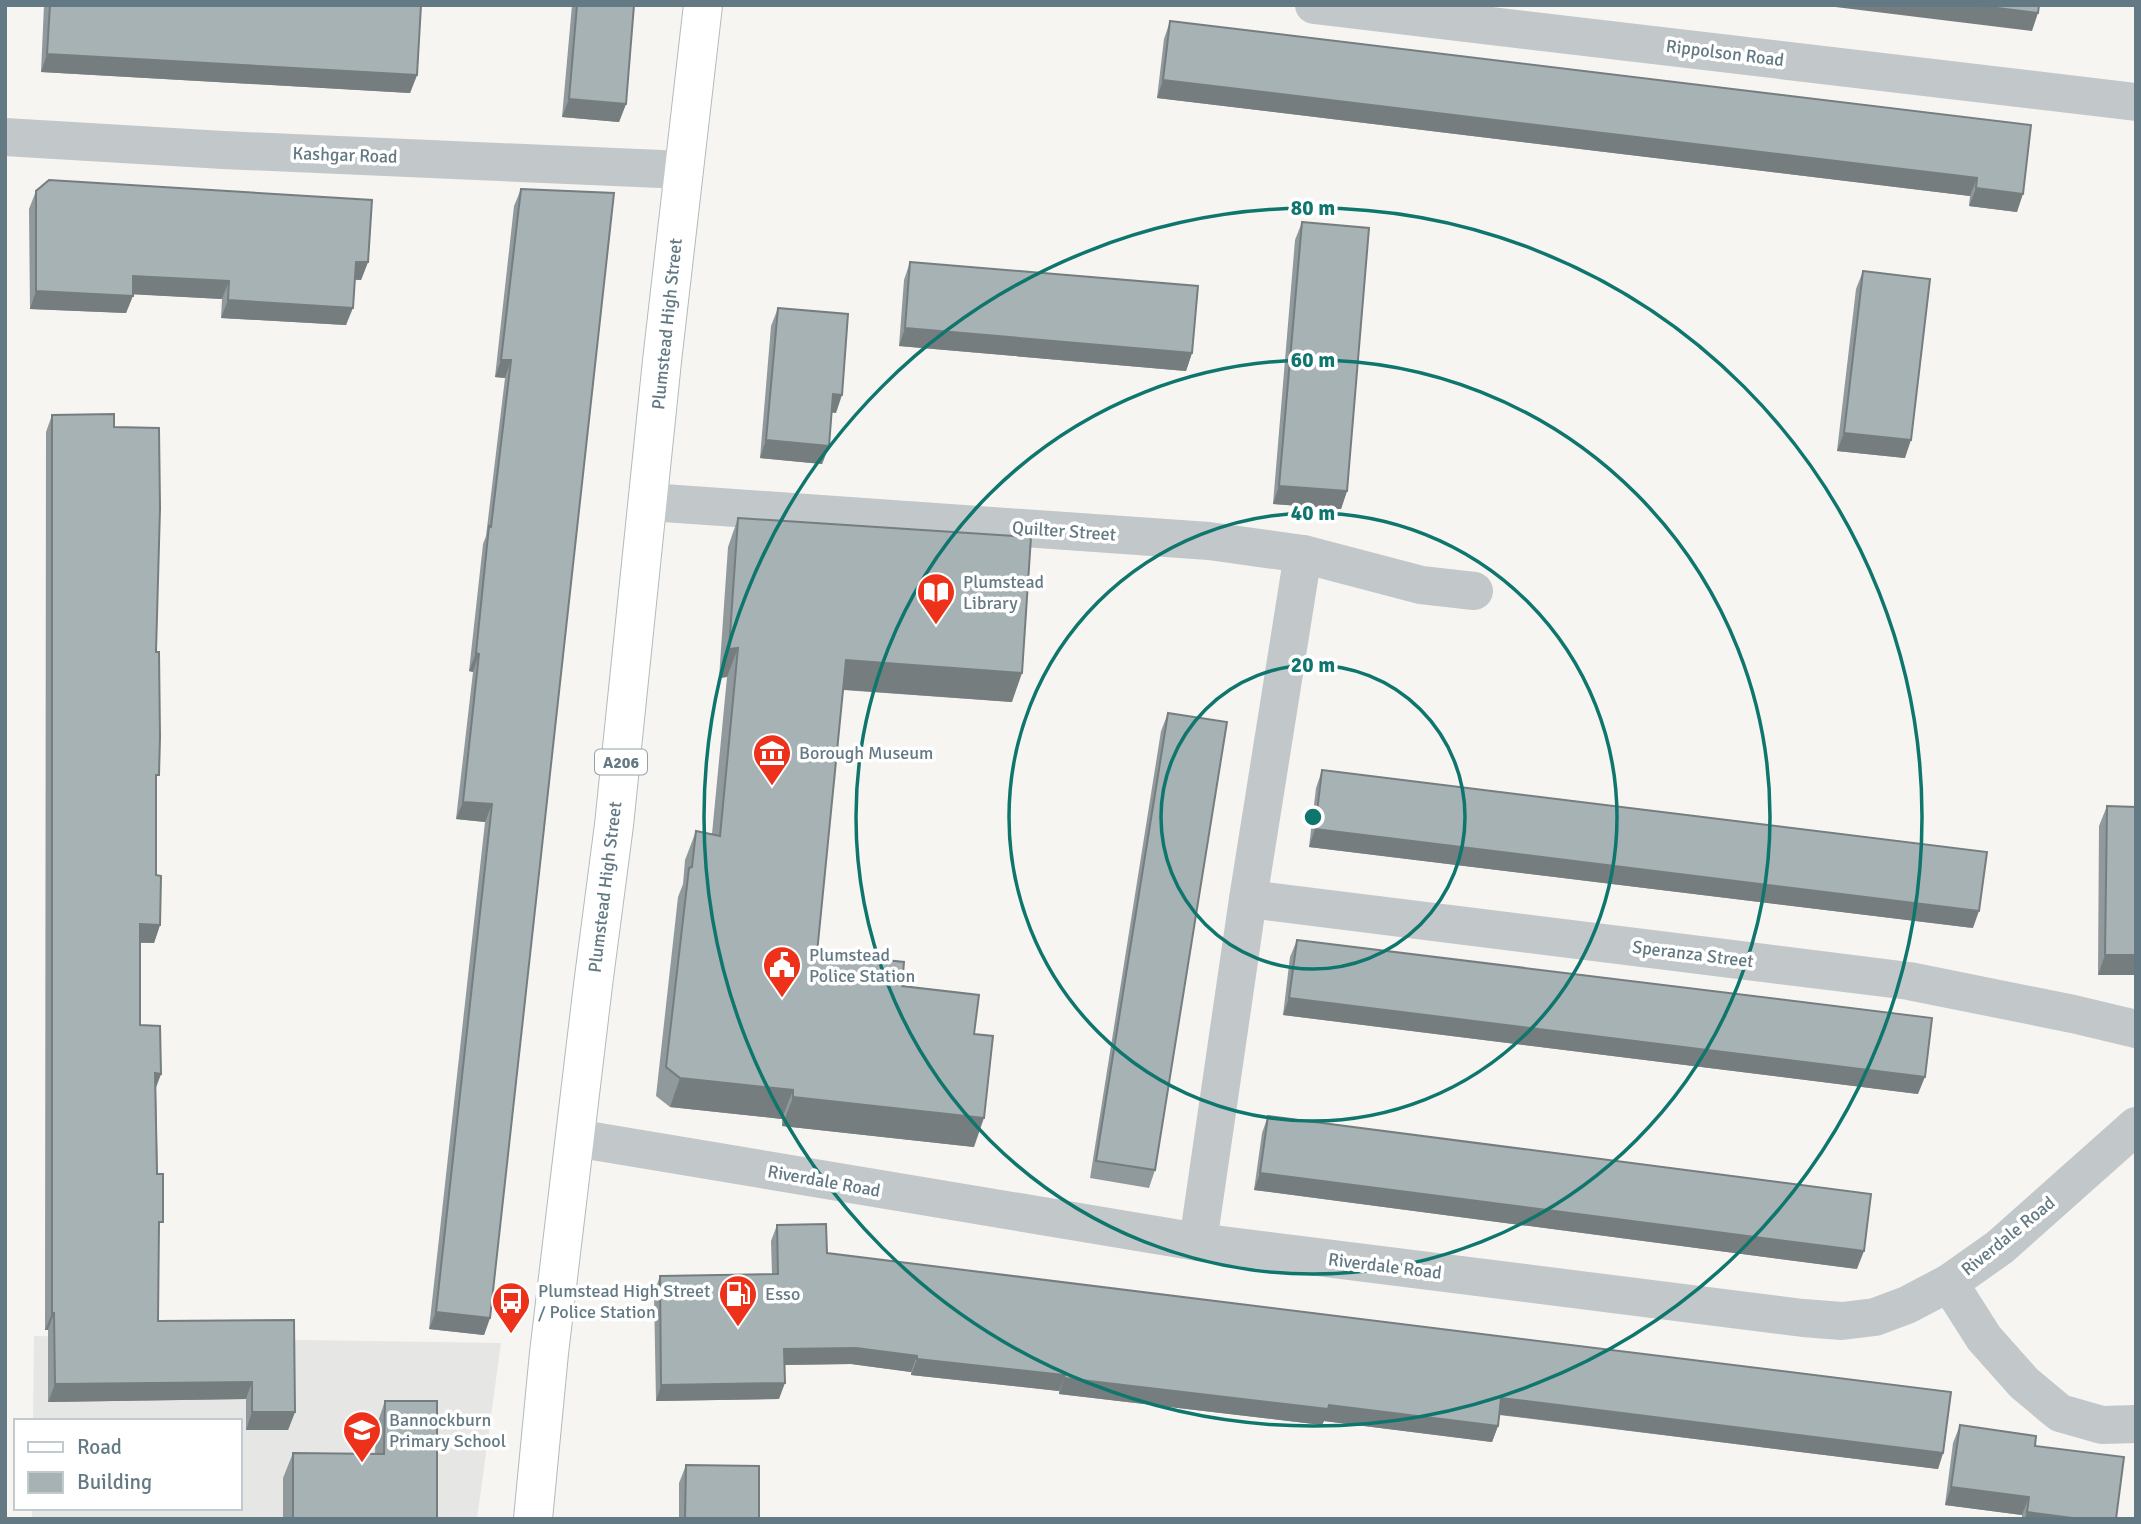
<svg xmlns="http://www.w3.org/2000/svg" width="2141" height="1524" font-family="Signika,sans-serif">
  <style>
    .built { fill: #e6e7e5 }
    .lines { fill: none; stroke-linecap: round; stroke-linejoin: round }
    .primary-casing { stroke: #b3b9bc; stroke-width: 40 }
    .minor { stroke: #c2c7c9; stroke-width: 38 }
    .primary { stroke: #fff; stroke-width: 38 }
    .wall { fill: #90999c }
    .shaded-wall { fill: #757d7f }
    .building { fill: #a7b2b5; stroke: #757d7f; stroke-width: 2 }
    .ring { fill: none; stroke: #0f766e; stroke-width: 3.5 }
    .labels { text-anchor: middle; stroke-width: 7; stroke-linejoin: round; paint-order: stroke }
    .shield { fill: #fff; stroke: #92a2a9; stroke-width: 2 }
    .shield-label { font-size: 16px; font-weight: bold; fill: #637a84 }
    .street-label { font-size: 18px; fill: #637a84; stroke: #fff }
    .poi-label { font-size: 18px; fill: #637a84; stroke: #fff; text-anchor: start }
    .centre { fill: #0f766e; stroke: #fff; stroke-width: 3.5 }
    .ring-label { font-size: 21px; text-anchor: middle; font-weight: bold; fill: #0f766e; stroke: #fff; stroke-width: 7; stroke-linejoin: round; paint-order: stroke }
  </style>
  <rect width="100%" height="100%" fill="#f6f5f1"/>
  <polygon class="built" points="34,1336 501,1343 477,1519 32,1519 32,1508 240,1508 240,1421 33,1421"/>
  <g class="lines">
    <defs>
      <polyline id="primary" points="533,1519 549,1353 593,985 614,825 662,361 703,5"/>
    </defs>
    <use href="#primary" class="primary-casing"/>
    <g class="minor">
      <polyline points="1314,5 2136,102"/>
      <polyline points="5,137 223,150 684,170"/>
      <polyline points="649,502 1209,541 1303,554 1421,585 1474,591"/>
      <polyline points="1248,899 1909,981 2073,1014 2136,1029"/>
      <polyline points="575,1138 1198,1242 1803,1318 1842,1321 1875,1317 1907,1305 1949,1283 2000,1247 2136,1126"/>
      <polyline points="1198,1242 1248,899 1303,554"/>
      <polyline points="1949,1283 1984,1338 2024,1383 2060,1413 2102,1425 2136,1424"/>
    </g>
    <use href="#primary" class="primary"/>
  </g>
  <g class="wall">
    <polygon points="44,5 421,5 417,75 410,93 41,72"/>
    <polygon points="572,5 634,5 626,104 619,122 562,117"/>
    <polygon points="1170,21 2031,125 2017,212 1969,206 1970,196 1157,98 1164,39"/>
    <polygon points="521,189 490,1318 484,1335 429,1329 485,822 456,819 473,672 469,671 483,544 486,536 505,378 495,377 514,206"/>
    <polygon points="36,191 368,262 361,280 355,280 346,325 221,318 222,299 133,294 126,313 30,309 29,209"/>
    <polygon points="1302,222 1347,491 1341,509 1273,504 1295,240"/>
    <polygon points="910,262 1192,353 1186,371 899,346 904,280"/>
    <polygon points="1863,271 1905,458 1837,451 1856,289"/>
    <polygon points="778,308 836,413 832,412 829,446 822,464 760,458 771,326"/>
    <polygon points="52,415 114,427 156,652 156,875 160,925 154,943 140,943 140,1025 161,1074 156,1088 159,1232 158,1321 294,1320 295,1412 288,1430 246,1430 246,1399 48,1402 48,1330 45,1330 46,432"/>
    <polygon points="738,518 1012,702 843,690 817,953 902,986 974,1034 974,1147 782,1126 782,1119 670,1107 656,1096 678,897 683,884 685,860 696,831 712,834 727,677 719,678 728,547"/>
    <polygon points="1168,713 1155,1170 1149,1188 1090,1178 1161,731"/>
    <polygon points="1322,770 1973,928 1309,847 1316,788"/>
    <polygon points="2107,806 2136,807 2136,975 2098,975 2099,826"/>
    <polygon points="1297,940 1918,1094 1283,1015 1290,957"/>
    <polygon points="1268,1116 1857,1269 1254,1190 1262,1133"/>
    <polygon points="777,1225 827,1253 1943,1453 1938,1469 1499,1415 1498,1426 1492,1442 1324,1421 1322,1425 1059,1394 1059,1391 911,1375 911,1372 851,1364 784,1365 779,1399 656,1401 654,1293 660,1276 772,1274 771,1241"/>
    <polygon points="385,1401 437,1519 283,1519 283,1478 293,1453 375,1453 376,1427"/>
    <polygon points="1960,1425 2035,1446 2116,1519 2022,1519 2022,1515 1945,1505 1953,1443"/>
    <polygon points="686,1465 759,1519 679,1519 679,1483"/>
  </g>
  <g class="shaded-wall">
    <polygon points="1819,5 1973,5 2038,13 2032,31"/>
    <polygon points="47,54 417,75 410,93 41,72"/>
    <polygon points="1163,80 1977,178 1970,196 1157,98"/>
    <polygon points="569,99 626,104 619,122 562,117"/>
    <polygon points="1976,188 2023,194 2017,212 1969,206"/>
    <polygon points="356,262 368,262 361,280 350,279"/>
    <polygon points="133,276 229,281 222,299 127,294"/>
    <polygon points="36,291 133,296 126,313 30,309"/>
    <polygon points="228,300 353,308 346,325 221,318"/>
    <polygon points="905,328 1192,353 1186,371 899,346"/>
    <polygon points="501,360 511,360 505,378 495,377"/>
    <polygon points="833,394 842,395 836,413 827,412"/>
    <polygon points="1844,433 1911,440 1905,458 1837,451"/>
    <polygon points="766,440 829,446 822,464 760,458"/>
    <polygon points="1279,486 1347,491 1341,509 1273,504"/>
    <polygon points="738,648 727,677 719,678 729,649"/>
    <polygon points="476,653 479,654 473,672 469,671"/>
    <polygon points="846,660 1022,673 1012,702 835,689"/>
    <polygon points="463,802 492,804 485,822 456,819"/>
    <polygon points="1315,829 1979,911 1973,928 1309,847"/>
    <polygon points="140,924 160,925 154,943 133,942"/>
    <polygon points="2105,955 2136,955 2136,975 2098,975"/>
    <polygon points="1289,998 1925,1077 1918,1094 1283,1015"/>
    <polygon points="155,1073 161,1074 154,1091"/>
    <polygon points="680,1078 793,1090 782,1119 670,1107"/>
    <polygon points="793,1097 984,1118 974,1147 782,1126"/>
    <polygon points="1260,1173 1864,1251 1857,1269 1254,1190"/>
    <polygon points="436,1312 490,1318 484,1335 429,1329"/>
    <polygon points="52,1313 54,1313 48,1330 45,1330"/>
    <polygon points="856,1348 917,1356 911,1372 851,1364 778,1365 784,1349"/>
    <polygon points="917,1359 1065,1375 1059,1391 911,1375"/>
    <polygon points="1064,1378 1329,1405 1498,1426 1492,1442 1324,1421 1322,1425 1059,1394"/>
    <polygon points="252,1382 246,1399 48,1402 55,1384"/>
    <polygon points="785,1383 779,1399 656,1401 661,1385"/>
    <polygon points="1501,1398 1943,1453 1938,1469 1495,1414"/>
    <polygon points="252,1412 295,1412 288,1430 246,1430"/>
    <polygon points="1951,1487 2029,1497 2022,1515 1945,1505"/>
    <polygon points="2027,1512 2080,1519 2025,1519"/>
  </g>
  <g class="building">
    <polygon points="50,5 421,5 417,75 47,54"/>
    <polygon points="577,5 634,5 626,104 569,99"/>
    <polygon points="1973,5 2039,5 2038,13"/>
    <polygon points="1170,21 2031,125 2023,194 1976,188 1977,178 1163,80"/>
    <polygon points="49,180 372,200 368,262 356,262 353,308 228,300 229,281 133,276 133,296 36,291 36,191"/>
    <polygon points="521,189 614,193 490,1318 436,1312 492,804 463,802 479,654 476,653 489,526 491,527 511,360 501,360"/>
    <polygon points="1302,222 1369,228 1347,491 1279,486"/>
    <polygon points="910,262 1198,286 1192,353 905,328"/>
    <polygon points="1863,271 1930,279 1911,440 1844,433"/>
    <polygon points="778,308 848,314 842,395 833,394 829,446 766,440"/>
    <polygon points="114,414 114,427 159,428 160,508 156,652 159,652 160,737 159,775 156,775 156,875 161,876 160,925 140,924 140,1025 160,1026 161,1074 155,1073 157,1174 163,1174 163,1222 159,1222 158,1321 294,1320 295,1412 252,1412 252,1382 55,1384 54,1313 52,1313 52,415"/>
    <polygon points="738,518 1031,537 1022,673 846,660 817,953 904,962 902,986 979,995 974,1034 993,1036 984,1118 793,1097 793,1090 680,1078 666,1067 689,868 692,867 696,831 720,836 738,648 729,649"/>
    <polygon points="1168,713 1227,722 1155,1170 1096,1161"/>
    <polygon points="1322,770 1987,852 1979,911 1315,829"/>
    <polygon points="2107,806 2136,807 2136,955 2105,955"/>
    <polygon points="1297,940 1932,1018 1925,1077 1289,998"/>
    <polygon points="1268,1116 1871,1194 1864,1251 1260,1173"/>
    <polygon points="826,1224 827,1253 1951,1392 1943,1453 1501,1398 1498,1426 1329,1405 1328,1409 1064,1378 1065,1375 917,1359 917,1356 856,1348 784,1349 785,1383 661,1385 660,1276 778,1274 777,1225"/>
    <polygon points="385,1401 437,1401 437,1519 293,1519 293,1453 384,1454"/>
    <polygon points="1960,1425 2036,1436 2035,1446 2124,1457 2116,1519 2080,1519 2027,1512 2029,1497 1951,1487"/>
    <polygon points="686,1465 759,1466 759,1519 685,1519"/>
  </g>
  <g class="ring">
    <circle cx="1313" cy="817" r="152"/>
    <circle cx="1313" cy="817" r="304"/>
    <circle cx="1313" cy="817" r="457"/>
    <circle cx="1313" cy="817" r="609"/>
  </g>
  <defs>
    <symbol id="library-pin" viewBox="-11 -11 22 30"><path d="M0 17L-7.5 6A9.5 9.5 0 1 1 7.5 6Z" fill="#ed311a" stroke="#fff"/><path d="M-6-4Q-3-5.5-.7-3.5V5Q-3 3-6 4ZM6-4Q3-5.5 .7-3.5V5Q3 3 6 4Z" fill="#fff"/></symbol>
    <symbol id="museum-pin" viewBox="-11 -11 22 30"><path d="M0 17L-7.5 6A9.5 9.5 0 1 1 7.5 6Z" fill="#ed311a" stroke="#fff"/><path d="M0-6L6-3V-2H-6V-3ZM-5-1h2V3h-2ZM-1-1h2V3h-2ZM3-1h2V3H3ZM-6 4H6V6H-6Z" fill="#fff"/></symbol>
    <symbol id="civic-pin" viewBox="-11 -11 22 30"><path d="M0 17L-7.5 6A9.5 9.5 0 1 1 7.5 6Z" fill="#ed311a" stroke="#fff"/><path d="M-.6-6.5H3V-4.5H.6V-3L4-1V1h2V6H-6V1h2V-1L-.6-3ZM-1.2 2.5V6h2.4V2.5Z" fill="#fff"/></symbol>
    <symbol id="fuel-pin" viewBox="-11 -11 22 30"><path d="M0 17L-7.5 6A9.5 9.5 0 1 1 7.5 6Z" fill="#ed311a" stroke="#fff"/><path d="M-5.5-6h7V0h2V4h1.3V-2.5L3-4.5l.8-.8L6-3V5H2.5V1h-1V6h-7ZM-4.2-4.7v3.2H.2V-4.7Z" fill="#fff"/></symbol>
    <symbol id="bus-pin" viewBox="-11 -11 22 30"><path d="M0 17L-7.5 6A9.5 9.5 0 1 1 7.5 6Z" fill="#ed311a" stroke="#fff"/><path d="M-5-6H5V4H4V6H2V4H-2V6H-4V4H-5ZM-3.5-4V0h7V-4ZM-3.5 1.2v1.5H-2V1.2ZM2 1.2v1.5H3.5V1.2Z" fill="#fff"/></symbol>
    <symbol id="school-pin" viewBox="-11 -11 22 30"><path d="M0 17L-7.5 6A9.5 9.5 0 1 1 7.5 6Z" fill="#ed311a" stroke="#fff"/><path d="M0-5L7-2L0 1L-7-2ZM-4 1L0 2.5L4 1V4Q0 6-4 4Z" fill="#fff"/></symbol>
  </defs>
  <g fill-rule="evenodd">
    <use href="#library-pin" x="914" y="570" width="44" height="60"/>
    <use href="#museum-pin" x="750" y="731" width="44" height="60"/>
    <use href="#civic-pin" x="760" y="943" width="44" height="60"/>
    <use href="#fuel-pin" x="716" y="1272" width="44" height="60"/>
    <use href="#bus-pin" x="489" y="1279" width="44" height="60"/>
    <use href="#school-pin" x="340" y="1408" width="44" height="60"/>
  </g>
  <g class="labels">
    <rect class="shield" x="595" y="749.5" width="52" height="25" rx="5"/>
    <g class="shield-label">
      <text x="621" y="768">A206</text>
    </g>
    <g class="street-label">
      <text transform="translate(1725 53) rotate(7)" y="6">Rippolson Road</text>
      <text transform="translate(345 155) rotate(2)" y="6">Kashgar Road</text>
      <text transform="translate(667 324) rotate(-84)" y="6">Plumstead High Street</text>
      <text transform="translate(1064 531) rotate(4)" y="6">Quilter Street</text>
      <text transform="translate(605 887) rotate(-83)" y="6">Plumstead High Street</text>
      <text transform="translate(1693 954) rotate(7)" y="6">Speranza Street</text>
      <text transform="translate(824 1181) rotate(10)" y="6">Riverdale Road</text>
      <text transform="translate(2008 1236) rotate(-39)" y="6">Riverdale Road</text>
      <text transform="translate(1385 1266) rotate(7)" y="6">Riverdale Road</text>
    </g>
    <g class="poi-label">
      <text x="963" y="588">Plumstead<tspan x="963" dy="21">Library</tspan></text>
      <text x="799" y="759">Borough Museum</text>
      <text x="809" y="961">Plumstead<tspan x="809" dy="21">Police Station</tspan></text>
      <text x="538" y="1297">Plumstead High Street<tspan x="538" dy="21">/ Police Station</tspan></text>
      <text x="765" y="1300">Esso</text>
      <text x="389" y="1426">Bannockburn<tspan x="389" dy="21">Primary School</tspan></text>
    </g>
  </g>
  <circle cx="1313" cy="817" r="10" class="centre"/>
  <g class="ring-label">
    <text x="1313" y="215">80 m</text>
    <text x="1313" y="367">60 m</text>
    <text x="1313" y="520">40 m</text>
    <text x="1313" y="672">20 m</text>
  </g>
  <rect width="2141" height="1524" fill="none" stroke="#637a84" stroke-width="14"/>
  <rect x="14" y="1419" width="228" height="91" fill="#ffffff" stroke="#c1cace" stroke-width="2"/>
  <rect x="28" y="1442" width="35" height="10" fill="#ffffff" stroke="#c1cace" stroke-width="2"/>
  <text x="77" y="1454" font-size="21" fill="#637a84">Road</text>
  <rect x="28" y="1472" width="35" height="21" fill="#a7b2b5" stroke="#c1cace" stroke-width="2"/>
  <text x="77" y="1489" font-size="21" fill="#637a84">Building</text>
</svg>
